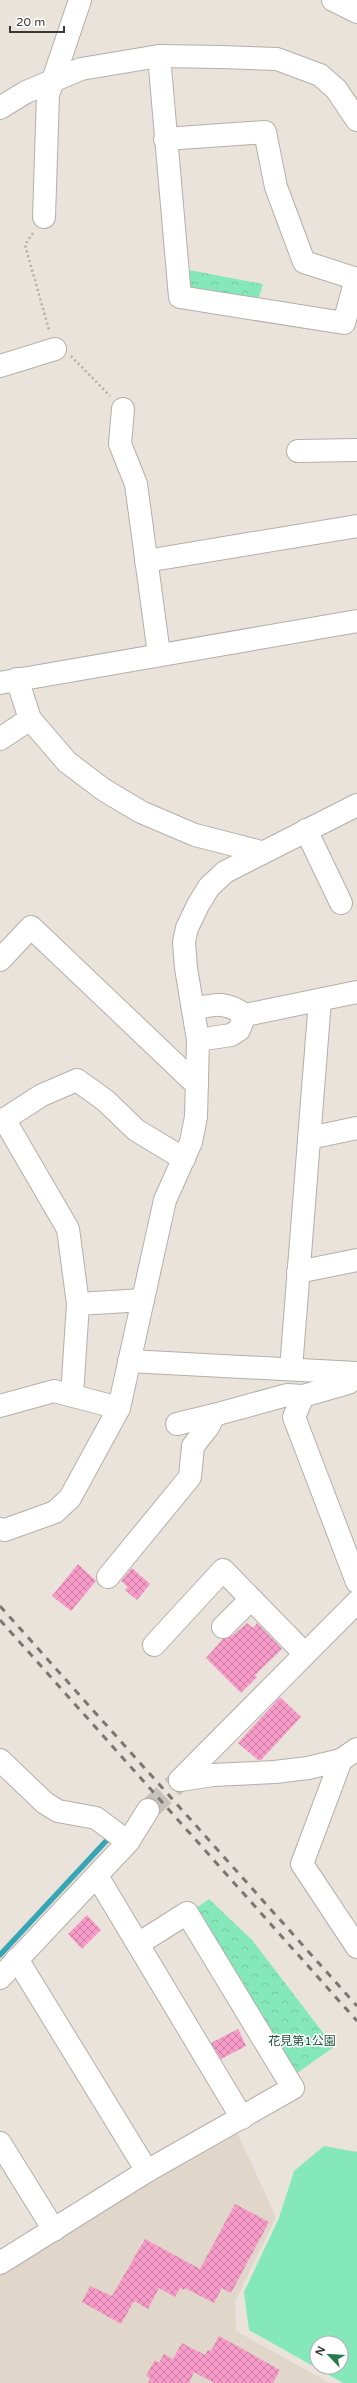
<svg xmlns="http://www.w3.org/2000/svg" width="357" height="2383" font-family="'Varela Round','Noto Sans JP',sans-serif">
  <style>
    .built { fill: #e1d6ca }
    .green { fill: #84e8ba; fill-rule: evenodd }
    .park { fill: url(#park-crowns) }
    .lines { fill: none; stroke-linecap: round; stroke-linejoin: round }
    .stream { stroke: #38a5b4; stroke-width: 5.5 }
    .building { fill: url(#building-cross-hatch) }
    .minor-tunnel { stroke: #c6c1bb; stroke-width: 22; stroke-dasharray: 22 11; stroke-linecap: butt }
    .minor-casing { stroke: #b4afa8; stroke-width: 24 }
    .path { stroke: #b2aea8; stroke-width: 2.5; stroke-dasharray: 2 3; stroke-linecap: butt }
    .minor { stroke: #fff; stroke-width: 22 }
    .rail { stroke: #7a7672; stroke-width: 3; stroke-dasharray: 7 7; stroke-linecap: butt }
    .labels { text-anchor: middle; stroke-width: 3; stroke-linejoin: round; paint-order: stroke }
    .park-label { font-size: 12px; fill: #1f4d39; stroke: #fff }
  </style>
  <defs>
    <pattern id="park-crowns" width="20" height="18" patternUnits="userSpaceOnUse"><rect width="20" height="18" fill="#84e8ba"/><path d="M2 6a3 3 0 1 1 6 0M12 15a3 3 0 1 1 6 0" fill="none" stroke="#73c8a0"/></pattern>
    <pattern id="building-cross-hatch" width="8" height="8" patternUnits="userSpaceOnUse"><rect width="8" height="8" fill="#f79bc9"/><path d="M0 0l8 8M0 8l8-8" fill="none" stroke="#c97fa4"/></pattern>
  </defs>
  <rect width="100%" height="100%" fill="#e9e3dc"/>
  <polygon class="built" points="235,2128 276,2217 235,2302 236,2331 330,2383 0,2383 0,2270"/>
  <path class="green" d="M 324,2146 L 357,2152 L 357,2383 L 343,2383 L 249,2330 L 244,2292 L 279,2218 L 294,2171 ZM 317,2343 L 341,2343 L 341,2367 L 317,2367 Z"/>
  <g class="park">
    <polygon points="184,269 263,284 258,300 186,287"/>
    <polygon points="209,1899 252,1940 334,2047 297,2073 193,1910"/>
  </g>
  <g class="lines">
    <polyline class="stream" points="0,1955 107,1840"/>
  </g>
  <g class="building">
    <polygon points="78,1564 96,1581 71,1611 52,1596"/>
    <polygon points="132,1568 150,1584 137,1600 125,1590 128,1587 121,1581"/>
    <polygon points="247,1623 253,1628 257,1623 282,1649 255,1675 257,1677 241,1693 206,1658 223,1639 232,1636"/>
    <polygon points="280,1697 301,1717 261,1760 258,1760 238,1743"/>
    <polygon points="87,1915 101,1930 82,1949 68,1934"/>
    <polygon points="238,2029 246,2046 221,2059 211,2043"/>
    <polygon points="235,2204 269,2222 231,2293 222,2288 214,2303 185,2288 184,2290 180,2288 175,2297 159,2288 148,2309 134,2301 121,2324 82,2302 90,2286 112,2296 145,2239 200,2269"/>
    <polygon points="219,2336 280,2370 273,2383 214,2383 194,2372 189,2383 148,2383 150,2378 146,2376 155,2360 159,2363 164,2354 173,2359 182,2343 205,2355 208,2350 211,2351"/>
  </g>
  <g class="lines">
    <polyline class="minor-tunnel" points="148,1810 180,1780"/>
    <defs>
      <g id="minor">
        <polyline points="333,0 357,12"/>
        <polyline points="159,56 180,297 344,323 356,279"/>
        <polyline points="0,108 26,92 81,69 159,56 221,57 277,59 320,75 336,89 357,120"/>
        <polyline points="165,139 265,132 276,187 304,262 357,279"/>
        <polyline points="44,217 48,95 80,0"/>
        <polyline points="0,366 55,349"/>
        <polyline points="123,409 120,444 136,484 159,654"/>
        <polyline points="298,451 357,450"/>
        <polyline points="146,561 357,526"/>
        <polyline points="17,679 30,719 67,762 104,790 141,812 195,835 261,852"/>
        <polyline points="0,683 357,621"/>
        <polyline points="0,739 30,719"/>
        <polyline points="306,830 341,903"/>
        <polyline points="0,960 31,927 197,1085"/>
        <path d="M 193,1009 C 216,1004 225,1001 245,1015 L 357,992"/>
        <polyline points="198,1040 231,1035 239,1030 245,1015"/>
        <polyline points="4,1119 68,1229 78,1304"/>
        <polyline points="0,1122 42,1095 77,1080 106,1101 136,1130 184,1159"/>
        <polyline points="309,1138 357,1128"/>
        <polyline points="298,1272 357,1260"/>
        <polyline points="129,1361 357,1373"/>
        <polyline points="291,1369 320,1000"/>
        <polyline points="357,1376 348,1383 303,1396 294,1417 357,1582"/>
        <polyline points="72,1395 78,1304 143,1300"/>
        <polyline points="0,1406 54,1391 119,1408"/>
        <polyline points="177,1424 214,1415"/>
        <polyline points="0,1529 5,1530 55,1512 70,1498 119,1408 165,1200 191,1142 196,1117 198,1040 186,968 184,942 187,928 198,905 209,887 225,872 357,805"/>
        <polyline points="108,1577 190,1477 193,1446 208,1427 214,1415 287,1395 303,1396"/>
        <polyline points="223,1627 251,1599"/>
        <polyline points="154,1645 223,1570 305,1654"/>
        <polyline points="0,1760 45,1803 58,1811 96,1818 128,1842"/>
        <polyline points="341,1760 302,1864 357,1947"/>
        <polyline points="180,1780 357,1602"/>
        <polyline points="180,1780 213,1775 275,1772 308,1768 341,1760 357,1749"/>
        <polyline points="97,1876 242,2118"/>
        <polyline points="17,1959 147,2171"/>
        <polyline points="0,1978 128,1842 148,1810"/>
        <polyline points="0,2143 54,2230"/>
        <polyline points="0,2263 147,2171 293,2088 187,1913 138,1944"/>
      </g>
    </defs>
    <use href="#minor" class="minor-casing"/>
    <g class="path">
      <polyline points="33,233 25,245 49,330"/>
      <polyline points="71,356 110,396"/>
    </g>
    <use href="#minor" class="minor"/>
    <g class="rail">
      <polyline points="0,1606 357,2006"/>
      <polyline points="0,1620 357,2021"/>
    </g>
  </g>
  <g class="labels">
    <g class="park-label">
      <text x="302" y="2045">花見第1公園</text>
    </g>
  </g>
  <g transform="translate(329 2355) rotate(295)"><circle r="19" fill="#ffffff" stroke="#b1b0af"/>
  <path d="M0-3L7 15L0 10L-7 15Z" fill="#277a4c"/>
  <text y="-6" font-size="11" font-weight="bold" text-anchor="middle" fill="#3b3936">N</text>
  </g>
  <path d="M10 26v6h54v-6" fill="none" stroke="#3b3936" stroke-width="2"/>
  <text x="16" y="26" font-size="12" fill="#3b3936" stroke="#ffffff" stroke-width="3" paint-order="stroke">20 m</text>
</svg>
